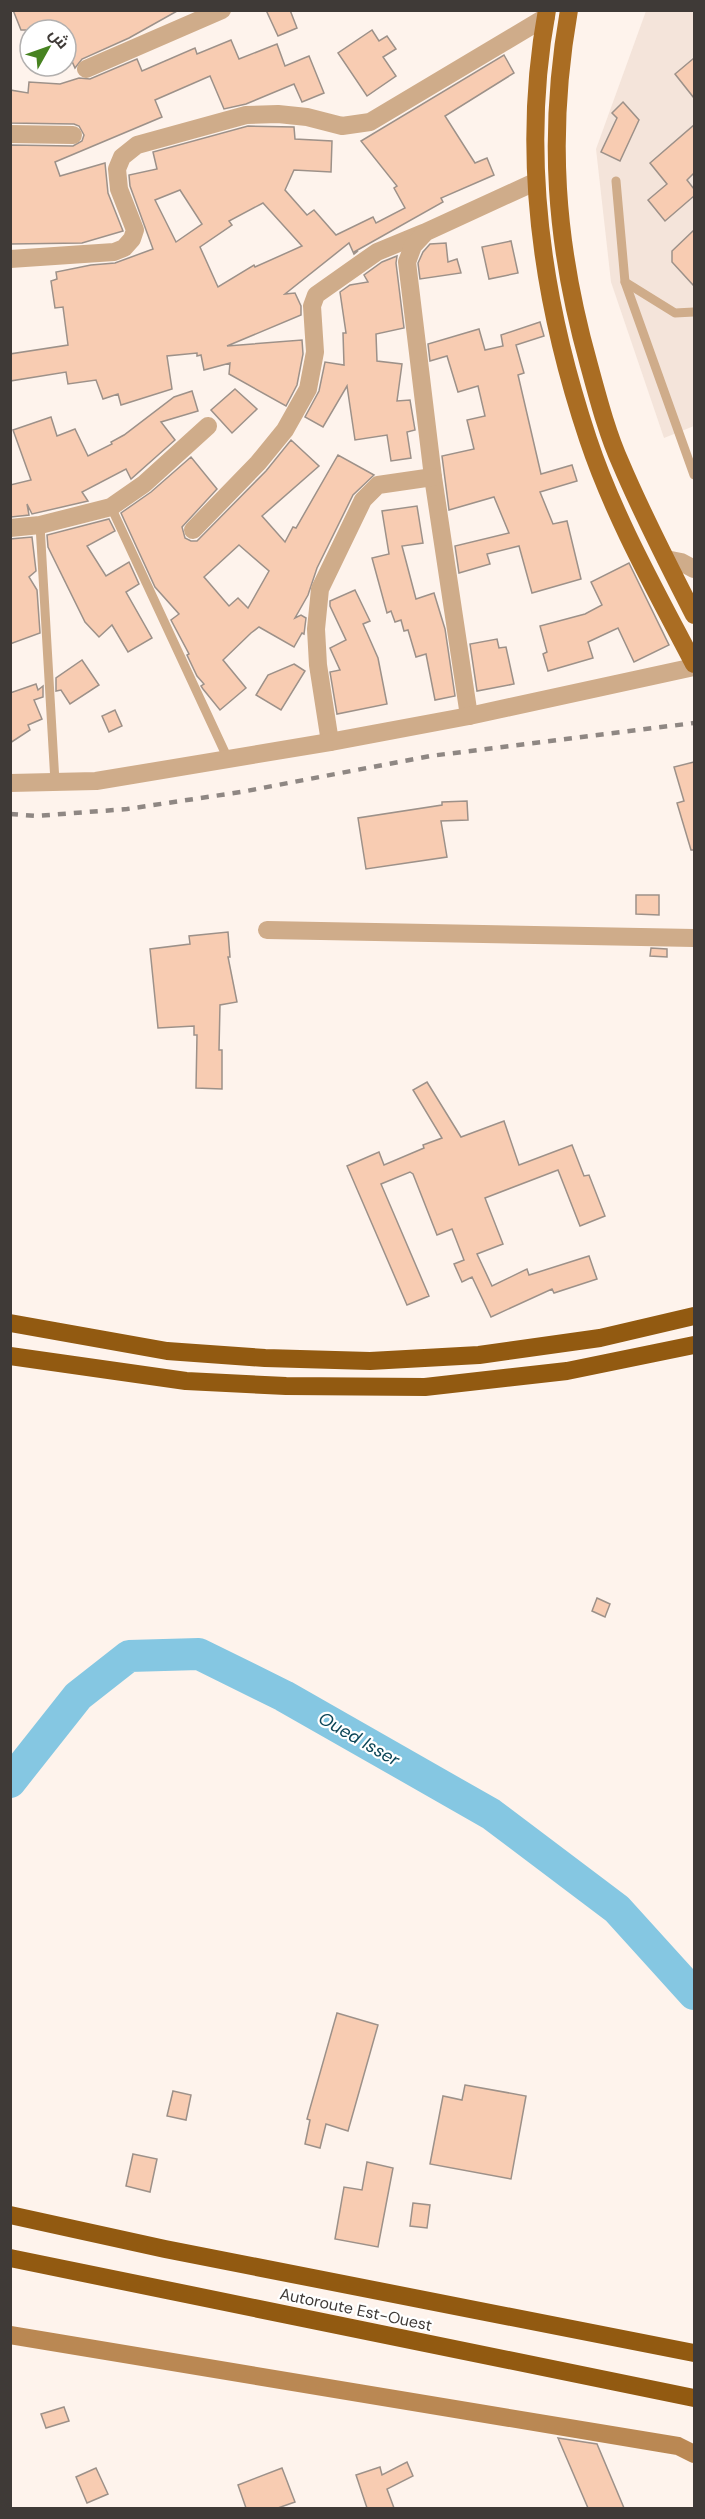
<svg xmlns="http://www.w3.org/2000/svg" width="705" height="2519" font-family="'DM Sans',Cairo,sans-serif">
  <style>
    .built { fill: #f4e4da }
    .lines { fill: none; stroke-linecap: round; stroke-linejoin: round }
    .river { stroke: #85c7e2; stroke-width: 32 }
    .building { fill: #f8ccb2; stroke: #9d9189; stroke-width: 1.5; fill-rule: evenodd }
    .lane { stroke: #cfac8a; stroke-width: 9 }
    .street { stroke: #cfac8a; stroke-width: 18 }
    .secondary { stroke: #ba8853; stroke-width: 18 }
    .primary { stroke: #aa6d23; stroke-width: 18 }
    .highway { stroke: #925a11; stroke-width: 18 }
    .rail { stroke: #8f8783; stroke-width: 4.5; stroke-dasharray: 8 8; stroke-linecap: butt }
    .labels { text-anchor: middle; stroke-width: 4.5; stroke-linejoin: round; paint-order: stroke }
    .street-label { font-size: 16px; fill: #3f3a37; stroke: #fff }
    .water-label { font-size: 18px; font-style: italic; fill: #0c4658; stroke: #fff }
  </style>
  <rect width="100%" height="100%" fill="#fef3ec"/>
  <polygon class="built" points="646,11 694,11 694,426 664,438 611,282 596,149"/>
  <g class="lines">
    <polyline class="river" points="10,1782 78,1696 129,1656 199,1654 284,1696 491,1814 617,1909 694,1994"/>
  </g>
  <g class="building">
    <polygon points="13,10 179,10 129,38 82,59 75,68 66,48 66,30 21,30"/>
    <polygon points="266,10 290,10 297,28 278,36"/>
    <polygon points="372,30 379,41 387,36 396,49 383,57 396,76 367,96 338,53"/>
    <polygon points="231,40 239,59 277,44 285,66 309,56 324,93 302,102 294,84 246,104 224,109 210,76 155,100 162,117 55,162 60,176 105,163 108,193 123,231 82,243 10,244 10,145 73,146 82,141 84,135 79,126 74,124 10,123 10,90 28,93 29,82 60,84 79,78 90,79 137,59 142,71 195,48 197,54"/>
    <path d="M 504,55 L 514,73 L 445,116 L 475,163 L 487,158 L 494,175 L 441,198 L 443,202 L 354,252 L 358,251 L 354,254 L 349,243 L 285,294 L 295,293 L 301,306 L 301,315 L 227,346 L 302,340 L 303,354 L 297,385 L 286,406 L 229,374 L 230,363 L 204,370 L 201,355 L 197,356 L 197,353 L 167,356 L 172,389 L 121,405 L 118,394 L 103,399 L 96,380 L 68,384 L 66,372 L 10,381 L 10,354 L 68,345 L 63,307 L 55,308 L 51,281 L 57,279 L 56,272 L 91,265 L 115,263 L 153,249 L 130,186 L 129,175 L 157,169 L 153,152 L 248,126 L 294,127 L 295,139 L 332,141 L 331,172 L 294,170 L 285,190 L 307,215 L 314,210 L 336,235 L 373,217 L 376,223 L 405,208 L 394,188 L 397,186 L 361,141 ZM 180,190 L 202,224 L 176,242 L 155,200 ZM 263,203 L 302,246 L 255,267 L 254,265 L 218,287 L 200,247 L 232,225 L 229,221 Z"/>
    <polygon points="694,58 694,98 675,74"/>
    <polygon points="623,102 639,120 620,161 601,152 617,118 612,113"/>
    <polygon points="694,125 694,173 687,180 694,189 694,196 665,221 648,200 667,184 650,163"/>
    <polygon points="694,230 694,286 672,262 672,251"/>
    <polygon points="511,241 518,273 489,279 482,247"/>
    <polygon points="446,243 448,262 457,259 461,273 420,279 418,263 423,252 430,244"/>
    <polygon points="397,256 396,263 404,328 376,334 377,361 402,364 397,401 410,400 415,430 407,432 411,458 391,461 387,435 355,440 347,386 323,427 305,417 319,391 325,362 344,365 343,333 346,333 340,292 350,285 368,282 364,275 382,262"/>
    <polygon points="540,322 544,336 516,345 524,373 518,375 541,474 572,465 577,481 540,492 553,524 567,521 581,579 532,593 519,546 487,554 490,564 459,573 455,546 509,533 494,497 449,510 442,456 474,449 467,420 485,416 478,386 458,392 447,356 430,361 428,344 479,329 485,350 503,346 501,335"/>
    <polygon points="235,389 257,409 232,433 211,410"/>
    <polygon points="192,391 198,411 161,422 175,440 131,479 126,469 82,492 88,501 32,514 27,504 29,515 11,517 10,485 31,480 13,430 51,417 57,436 75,429 88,456 112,444 111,442 124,435 174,397"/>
    <path d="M 291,440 L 319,466 L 262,516 L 285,542 L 293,527 L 296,528 L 338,455 L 374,475 L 353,495 L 317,568 L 308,595 L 295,618 L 301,615 L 306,618 L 304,634 L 302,633 L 294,647 L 259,627 L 251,633 L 223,660 L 246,688 L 220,710 L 203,689 L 201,686 L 204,684 L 197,676 L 187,655 L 189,654 L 171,620 L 179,614 L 155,587 L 121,513 L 151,492 L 191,457 L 217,489 L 182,527 L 185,538 L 191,541 L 197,541 L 266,471 ZM 239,545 L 269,571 L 248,608 L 238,598 L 229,606 L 204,577 Z"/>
    <polygon points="417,506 423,543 402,546 416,599 434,593 445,629 455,696 435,700 426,654 416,657 408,630 404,631 401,620 395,622 391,611 387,613 372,558 389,554 382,511"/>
    <polygon points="109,519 115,531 87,546 106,576 129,562 139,584 126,592 152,638 128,652 112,625 99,637 85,622 48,547 47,535"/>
    <polygon points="32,537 36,571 29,577 37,590 40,633 10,644 10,539"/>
    <polygon points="629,563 669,645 634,662 618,628 588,642 593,658 548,671 543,654 547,652 540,626 585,614 602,605 591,582"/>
    <polygon points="355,590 370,621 363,624 378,658 387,704 337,714 330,672 340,670 330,648 346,640 330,606 330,601"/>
    <polygon points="497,639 499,648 506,647 514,684 477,691 470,644"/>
    <polygon points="82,660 99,685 70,704 61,690 56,691 56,678"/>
    <polygon points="294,664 305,671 281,710 256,695 268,675"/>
    <polygon points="36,684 38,690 43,686 43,697 34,700 42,719 28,725 30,730 10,743 10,693"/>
    <polygon points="115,710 122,726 109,732 102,716"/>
    <polygon points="694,762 694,850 691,850 677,803 684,801 674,767"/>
    <polygon points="467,801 468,820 441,821 447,857 366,869 358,818 442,805 442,802"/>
    <polygon points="636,895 659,895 659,915 636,914"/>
    <polygon points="228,932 230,957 228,957 237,1002 220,1005 219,1050 222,1050 222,1089 196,1088 197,1035 194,1035 194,1026 158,1028 150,949 190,944 189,936"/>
    <polygon points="651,948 667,949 667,957 650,956"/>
    <polygon points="427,1082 461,1137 504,1121 519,1165 572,1145 584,1176 589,1175 605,1216 580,1226 558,1170 485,1198 503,1244 477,1254 492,1286 527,1269 529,1275 589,1256 597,1279 554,1293 552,1289 491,1317 472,1277 462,1282 454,1264 464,1260 452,1229 437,1235 413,1174 410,1172 381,1184 429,1296 407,1305 347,1166 379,1152 384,1165 424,1148 423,1145 442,1138 413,1090"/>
    <polygon points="597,1598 610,1604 605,1617 592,1611"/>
    <polygon points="337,2013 378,2025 348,2131 326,2124 320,2148 305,2144 310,2120 307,2119"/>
    <polygon points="465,2085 526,2096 511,2179 430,2164 443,2096 462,2100"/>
    <polygon points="173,2091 191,2095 186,2120 167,2116"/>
    <polygon points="133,2154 157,2159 150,2192 126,2186"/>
    <polygon points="367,2162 393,2168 378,2247 335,2239 344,2187 362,2190"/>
    <polygon points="413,2203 430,2205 427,2228 410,2226"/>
    <polygon points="64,2407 69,2421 46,2428 41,2414"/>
    <polygon points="558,2438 597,2444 624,2508 588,2508"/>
    <polygon points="407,2462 413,2476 387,2489 394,2508 367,2508 356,2475 380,2467 382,2475"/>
    <polygon points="96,2468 108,2494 87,2503 76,2477"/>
    <polygon points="282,2468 295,2502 278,2508 246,2508 238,2485"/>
  </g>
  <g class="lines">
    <g class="lane">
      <polyline points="616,181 625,282 694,475"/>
      <polyline points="625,282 675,313 694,312"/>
      <polyline points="111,507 228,759"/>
      <polyline points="40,525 55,782"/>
    </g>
    <g class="street">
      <polyline points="86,69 222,10"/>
      <polyline points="10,134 73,135"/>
      <polyline points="10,259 114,252 124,248 132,239 135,230 119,189 117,169 122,157 137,145 246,115 278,114 307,117 342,126 370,122 546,17"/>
      <polyline points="10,528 40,525 111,507 144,484 208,426"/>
      <polyline points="193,530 258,463 285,430 308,389 315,352 312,306 316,295 377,252 423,233"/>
      <polyline points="666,559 681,562 694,569"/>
      <polyline points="469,716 433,477 407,262 413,246 426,232 535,182"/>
      <polyline points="330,742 318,665 316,629 320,589 363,500 378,485 433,477"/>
      <polyline points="10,783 96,781 330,742 469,716 694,667"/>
      <polyline points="267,930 694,938"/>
    </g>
    <polyline class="secondary" points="10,2335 678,2446 694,2454"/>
    <g class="primary">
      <path d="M 547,10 C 520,155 542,301 588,439 C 614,517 656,591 694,664"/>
      <path d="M 569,10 C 547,135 555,244 589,365 C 598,398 607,433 621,464 C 643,516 669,566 694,615"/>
    </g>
    <g class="highway">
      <polyline points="10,1323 167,1351 265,1358 370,1361 479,1355 600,1338 694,1316"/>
      <polyline points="10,1356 186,1381 286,1386 425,1387 567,1371 694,1345"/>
      <polyline points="10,2215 165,2249 694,2353"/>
      <polyline points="10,2258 694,2398"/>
    </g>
    <polyline class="rail" points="10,814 36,816 127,809 241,792 430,756 694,723"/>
  </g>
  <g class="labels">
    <g class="street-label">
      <text transform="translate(356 2309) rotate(12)" y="6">Autoroute Est-Ouest</text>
    </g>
    <g class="water-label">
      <text transform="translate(359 1739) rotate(30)" y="6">Oued Isser</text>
    </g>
  </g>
  <rect width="705" height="2519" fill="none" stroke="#3f3a37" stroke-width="24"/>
  <g transform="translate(48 48) rotate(50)"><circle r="28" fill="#ffffff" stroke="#b2b0af" stroke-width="1.5"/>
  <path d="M0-4.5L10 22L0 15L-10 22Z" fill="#478321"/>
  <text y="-9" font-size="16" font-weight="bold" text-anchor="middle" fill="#3f3a37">ش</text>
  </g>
</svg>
